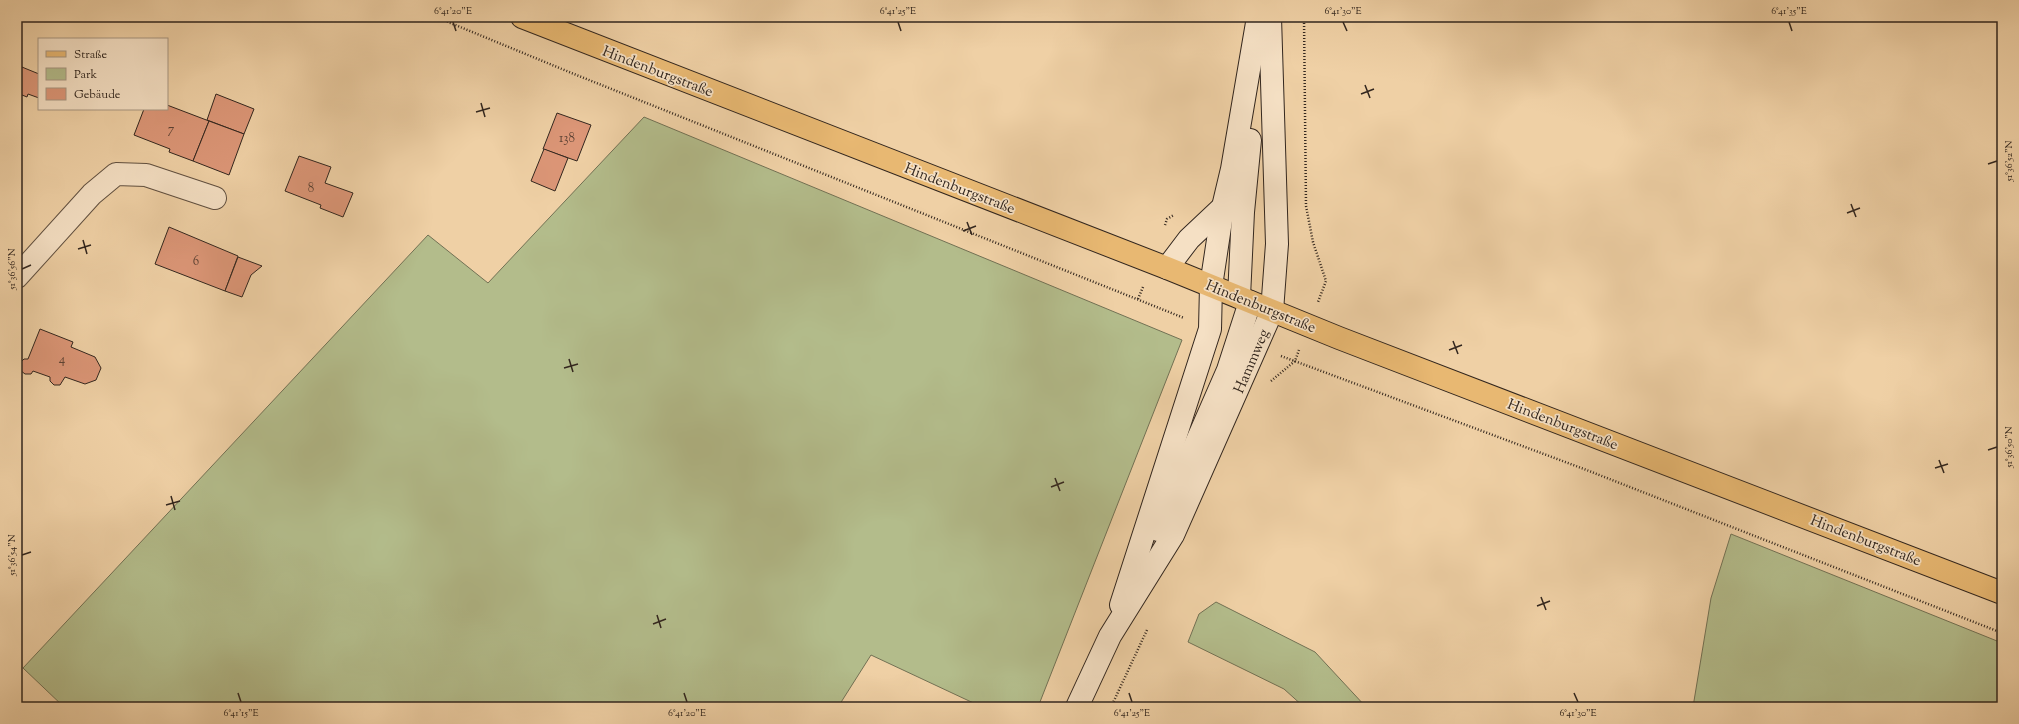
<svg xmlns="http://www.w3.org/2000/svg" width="2019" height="724" font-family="'Sorts Mill Goudy',serif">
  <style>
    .green { fill: #b3bc8b; stroke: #727154 }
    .building { fill: #dc9677; stroke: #32261e }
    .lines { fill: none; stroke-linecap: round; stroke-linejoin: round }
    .street-casing { stroke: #615040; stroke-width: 24 }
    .secondary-casing { stroke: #32261e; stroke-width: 24 }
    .primary-casing { stroke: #32261e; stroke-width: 24 }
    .path { stroke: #32261e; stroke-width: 2.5; stroke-dasharray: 1 2; stroke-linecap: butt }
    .street { stroke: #f5e0c4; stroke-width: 22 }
    .secondary { stroke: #f5e0c4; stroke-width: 22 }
    .primary { stroke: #e8b872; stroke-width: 22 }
    .ticks { fill: none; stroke: #32261e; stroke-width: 1.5 }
    .labels { text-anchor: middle; stroke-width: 3.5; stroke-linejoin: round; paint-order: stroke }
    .number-label { font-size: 13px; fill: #5c4234 }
    .street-label { font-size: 15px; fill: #32261e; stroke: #f5e0c4 }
    .neatline { fill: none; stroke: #32261e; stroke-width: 1.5 }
    .ticks-label { font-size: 10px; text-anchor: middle; fill: #32261e }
  </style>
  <rect width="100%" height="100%" fill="#efd0a5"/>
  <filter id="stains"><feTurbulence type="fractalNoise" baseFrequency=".005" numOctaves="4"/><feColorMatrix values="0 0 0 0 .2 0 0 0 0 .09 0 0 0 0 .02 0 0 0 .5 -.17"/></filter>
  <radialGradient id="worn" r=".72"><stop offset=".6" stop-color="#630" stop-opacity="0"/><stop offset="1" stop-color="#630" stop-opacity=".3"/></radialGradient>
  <g class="green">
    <polygon points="644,117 1182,340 1038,707 982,707 871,655 838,707 64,707 23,668 428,235 488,283"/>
    <polygon points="1731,534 2002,643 2002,707 1693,707 1711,598"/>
    <polygon points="1216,602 1315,652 1366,707 1304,707 1284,689 1188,642 1199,614"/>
  </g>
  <g class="building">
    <polygon points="17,65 39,74 39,98 28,94 27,97 17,93"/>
    <polygon points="216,94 254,109 244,134 207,120"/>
    <polygon points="167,105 209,121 193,161 169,152 170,149 134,135 144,109 167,109"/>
    <polygon points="557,113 591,125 577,161 543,149"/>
    <polygon points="209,121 244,134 229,175 193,161"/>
    <polygon points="544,149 568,158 555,191 531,181"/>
    <polygon points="299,156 331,167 325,183 353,193 343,217 320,208 321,205 285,191"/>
    <polygon points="169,227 238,256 225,291 155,264"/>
    <polygon points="238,257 262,266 251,275 242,297 225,291"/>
    <polygon points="40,329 73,342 71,347 95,357 101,368 96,380 85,384 65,377 60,385 54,385 50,381 50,377 33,371 31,374 25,374 20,370 20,363 24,359 28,359"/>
  </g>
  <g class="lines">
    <defs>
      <polyline id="street" points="17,277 92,194 116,174 146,175 215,198"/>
      <g id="secondary">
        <polyline points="1167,268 1189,239 1223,207"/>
        <polyline points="1239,297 1243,212 1250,140"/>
        <polyline points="1158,530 1228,370 1250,302"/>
        <polyline points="1121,605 1210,329 1211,286 1223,207 1232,169 1258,17"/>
        <polyline points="1077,707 1110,636 1173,535 1272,311 1277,244 1270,17"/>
      </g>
      <polyline id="primary" points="522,17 1167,268 1339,338 2002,593"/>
    </defs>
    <use href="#street" class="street-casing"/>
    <use href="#secondary" class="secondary-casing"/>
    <use href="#primary" class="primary-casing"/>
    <g class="path">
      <polyline points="436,17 574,74 1184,318"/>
      <polyline points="1304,17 1306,206 1313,242 1326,281 1318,302"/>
      <polyline points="1165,225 1167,219 1174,215"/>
      <polyline points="1138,299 1143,287"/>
      <polyline points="1281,356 1584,469 2002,633"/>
      <polyline points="1271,381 1295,361 1299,350"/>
      <polyline points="1111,707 1147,630"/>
    </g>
    <use href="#street" class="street"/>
    <use href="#secondary" class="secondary"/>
    <use href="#primary" class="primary"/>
  </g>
  <path class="ticks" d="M 453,22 L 456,31M 898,22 L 901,31M 1343,22 L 1347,31M 1789,22 L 1792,31M 1365,85 L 1370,98M 1361,94 L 1374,89M 481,103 L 485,117M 476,112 L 490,108M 1988,164 L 1997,161M 1851,204 L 1856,217M 1847,213 L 1860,208M 967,222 L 972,235M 963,231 L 976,226M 83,240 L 87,254M 78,249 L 91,245M 22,269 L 31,265M 1453,341 L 1458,354M 1449,350 L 1462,345M 569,359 L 573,372M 564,368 L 578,364M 1988,450 L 1997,447M 1939,460 L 1944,473M 1935,468 L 1948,464M 1055,478 L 1060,491M 1051,487 L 1064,482M 171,496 L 175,510M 166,505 L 180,501M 22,555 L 31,552M 1541,597 L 1546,610M 1537,606 L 1550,601M 657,615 L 661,628M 653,624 L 666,619M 238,693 L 241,702M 684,693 L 687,702M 1129,693 L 1132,702M 1574,693 L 1578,702"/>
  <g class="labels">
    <g class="number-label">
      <text x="171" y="133">7</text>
      <text x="567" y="142">138</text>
      <text x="311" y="192">8</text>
      <text x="196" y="265">6</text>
      <text x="62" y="363">4</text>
    </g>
    <g class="street-label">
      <text transform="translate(658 71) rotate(21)" y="5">Hindenburgstraße</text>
      <text transform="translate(960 188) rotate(21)" y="5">Hindenburgstraße</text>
      <text transform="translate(1261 306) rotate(22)" y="5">Hindenburgstraße</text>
      <text transform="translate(1251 361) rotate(-67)" y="5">Hammweg</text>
      <text transform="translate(1563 424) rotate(21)" y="5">Hindenburgstraße</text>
      <text transform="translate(1866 540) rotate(21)" y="5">Hindenburgstraße</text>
    </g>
  </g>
  <rect width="2019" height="724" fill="none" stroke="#efd0a5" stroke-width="44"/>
  <rect x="38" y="38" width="130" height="72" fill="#f5e0c4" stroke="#a79682"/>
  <rect x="46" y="51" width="20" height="6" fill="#e8b872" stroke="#a79682"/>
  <text x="74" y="58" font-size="12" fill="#32261e">Straße</text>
  <rect x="46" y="68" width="20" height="12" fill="#b3bc8b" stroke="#a79682"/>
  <text x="74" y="78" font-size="12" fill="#32261e">Park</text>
  <rect x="46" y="88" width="20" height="12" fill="#dc9677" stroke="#a79682"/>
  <text x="74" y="98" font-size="12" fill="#32261e">Gebäude</text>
  <rect x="22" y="22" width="1975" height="680" class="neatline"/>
  <g class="ticks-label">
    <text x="453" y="14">6°41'20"E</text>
    <text x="898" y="14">6°41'25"E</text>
    <text x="1343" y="14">6°41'30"E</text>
    <text x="1789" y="14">6°41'35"E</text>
    <text transform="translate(2008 161) rotate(-90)" y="4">51°36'52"N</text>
    <text transform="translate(11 269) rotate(-90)" y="4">51°36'56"N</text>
    <text transform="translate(2008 447) rotate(-90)" y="4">51°36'50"N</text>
    <text transform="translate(11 555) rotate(-90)" y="4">51°36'54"N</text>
    <text x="241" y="716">6°41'15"E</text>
    <text x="687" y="716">6°41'20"E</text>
    <text x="1132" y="716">6°41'25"E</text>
    <text x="1578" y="716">6°41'30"E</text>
  </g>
  <rect width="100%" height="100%" filter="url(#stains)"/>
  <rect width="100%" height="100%" fill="url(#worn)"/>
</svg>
